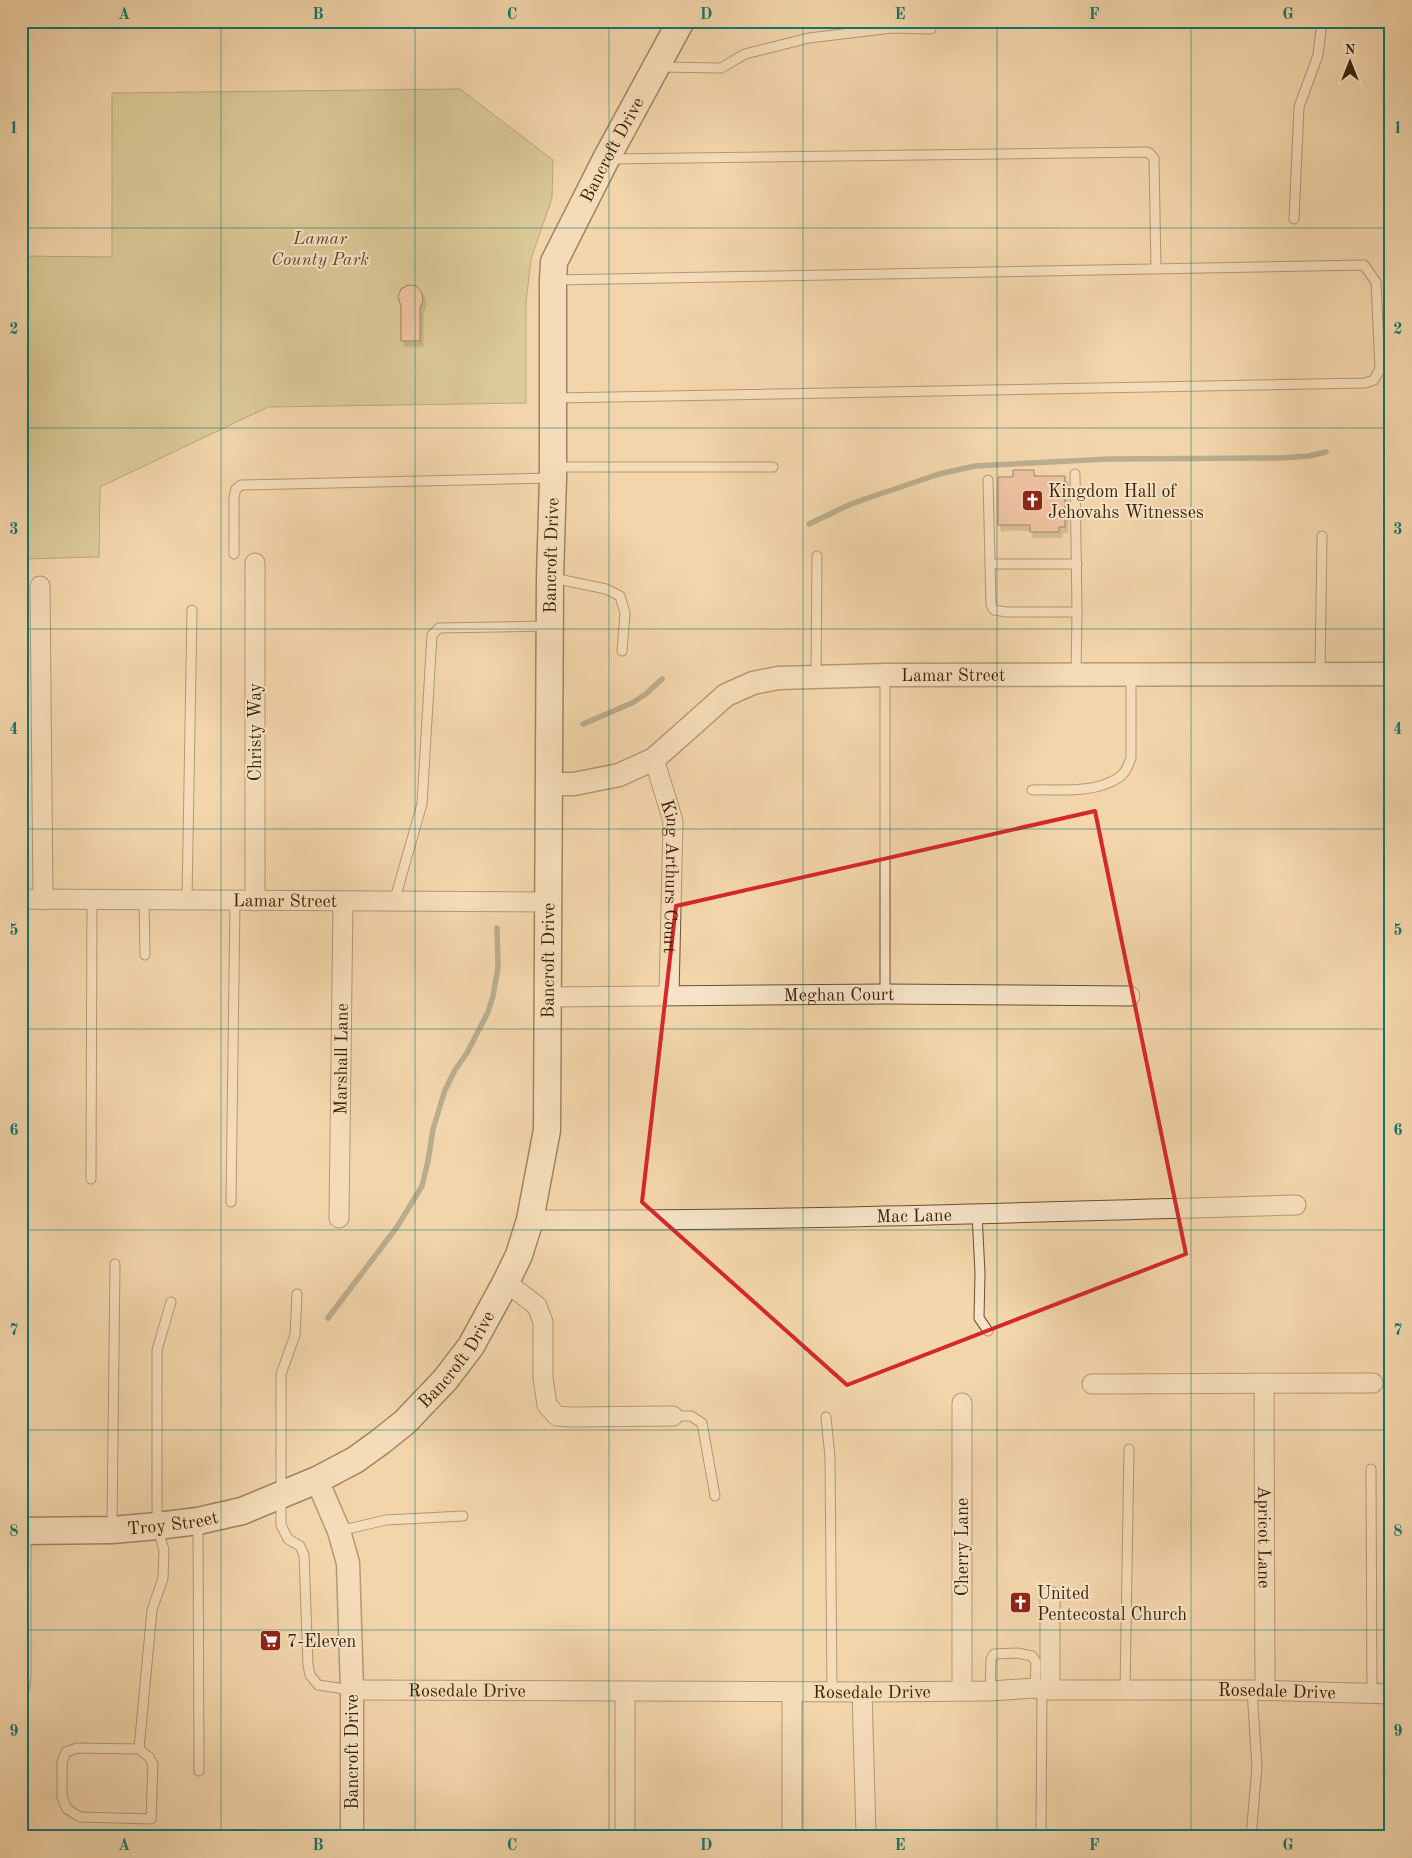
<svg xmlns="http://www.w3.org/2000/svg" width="1412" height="1858" font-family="'Old Standard TT',serif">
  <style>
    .green { fill: #c1bc84; stroke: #7f6f46 }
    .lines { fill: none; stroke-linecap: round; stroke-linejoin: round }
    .stream { stroke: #757d6a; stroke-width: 5.5 }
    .building { fill: #e8ab95; stroke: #3d2208; filter: url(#shadow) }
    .service-casing { stroke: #6a4f31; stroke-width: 11 }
    .minor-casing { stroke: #6a4f31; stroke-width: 21 }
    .tertiary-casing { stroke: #6a4f31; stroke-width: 25 }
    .secondary-casing { stroke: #3d2208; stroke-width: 29 }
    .service { stroke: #f7e4c8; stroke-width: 9 }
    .minor { stroke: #f7e4c8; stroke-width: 19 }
    .tertiary { stroke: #f7e4c8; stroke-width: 22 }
    .secondary { stroke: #f7e4c8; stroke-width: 26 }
    .marked { fill: none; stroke: #d62828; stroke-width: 4; stroke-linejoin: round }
    .grid { fill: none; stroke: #0f766e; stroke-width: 1; stroke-opacity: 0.55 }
    .labels { text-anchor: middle; stroke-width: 4; stroke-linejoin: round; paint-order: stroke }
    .street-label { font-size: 18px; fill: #3d2208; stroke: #f7e4c8 }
    .park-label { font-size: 18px; font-style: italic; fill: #5e4827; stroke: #f7e4c8 }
    .poi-label { font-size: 18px; fill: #3d2208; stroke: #f7e4c8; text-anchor: start }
    .neatline { fill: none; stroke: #0f766e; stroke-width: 2 }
    .grid-label { font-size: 16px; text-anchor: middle; font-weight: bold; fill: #0f766e }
  </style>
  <defs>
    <filter id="shadow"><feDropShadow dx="3" dy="5.5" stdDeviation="0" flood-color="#0004"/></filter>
  </defs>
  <rect width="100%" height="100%" fill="#f3d6ab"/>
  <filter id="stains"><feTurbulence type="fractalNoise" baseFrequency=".004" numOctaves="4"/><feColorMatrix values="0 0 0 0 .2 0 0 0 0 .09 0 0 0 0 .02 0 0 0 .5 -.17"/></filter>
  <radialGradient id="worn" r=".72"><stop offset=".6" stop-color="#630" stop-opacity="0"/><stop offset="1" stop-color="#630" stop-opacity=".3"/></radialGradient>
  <polygon class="green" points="460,89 553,160 552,198 531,259 526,303 526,403 268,407 100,487 99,557 21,559 21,256 112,257 112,93"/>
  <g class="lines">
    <g class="stream">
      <polyline points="1390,411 1391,409"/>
      <polyline points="809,524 851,504 871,497 939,474 975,466 1108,459 1280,458 1309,456 1326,452"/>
      <polyline points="583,724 632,703 646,694 662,679"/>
      <polyline points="328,1318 397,1227 422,1186 428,1161 433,1129 445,1090 455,1070 467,1053 488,1012 493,996 498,968 497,928"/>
    </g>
  </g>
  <g class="building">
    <polygon points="408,285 417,286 422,293 423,301 420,308 420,341 401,341 401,306 398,297 401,289"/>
    <polygon points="1013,470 1034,470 1034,476 1065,476 1065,527 1059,527 1059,532 1030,532 1030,525 998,525 998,477 1013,477"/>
  </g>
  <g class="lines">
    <defs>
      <g id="service">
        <polyline points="1048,21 1048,22"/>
        <polyline points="659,67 721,68 745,54 809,38 892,28 931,29"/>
        <polyline points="609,159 1148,152 1154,158 1156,269"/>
        <polyline points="1294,219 1299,107 1318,55 1322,21"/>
        <polyline points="555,280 1364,265 1376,282 1380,369 1374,380 1365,383 556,398"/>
        <polyline points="556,467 773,467"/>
        <polyline points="1075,474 1077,612"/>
        <polyline points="988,480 991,605 994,610 1007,612 1077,612 1076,675"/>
        <polyline points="234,554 234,497 236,489 241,485 552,478"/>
        <polyline points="990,564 1077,564"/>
        <polyline points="553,578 606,589 620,596 625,613 622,651"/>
        <polyline points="1320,674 1322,536"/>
        <polyline points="885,676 885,994"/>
        <polyline points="816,677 817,556"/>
        <path d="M 1032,790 C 1058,789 1094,794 1118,778 C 1125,774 1128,766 1131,758 L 1131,676"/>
        <polyline points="144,900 145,955"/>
        <polyline points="187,900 192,610"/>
        <polyline points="394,902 422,804 432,635 439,628 548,626"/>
        <polyline points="91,1179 92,900"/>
        <polyline points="231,1202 235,901"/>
        <polyline points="977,1214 980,1273 979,1318 988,1331"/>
        <polyline points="297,1294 295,1335 281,1374 281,1525 288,1539 300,1546 304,1555 308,1665 310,1675 318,1685 352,1690"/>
        <polyline points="673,1416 691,1416 702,1423 715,1496"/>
        <polyline points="826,1417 830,1457 832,1692"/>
        <polyline points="1371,1469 1372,1693"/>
        <polyline points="198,1523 199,1771"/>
        <polyline points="112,1527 115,1264"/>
        <polyline points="339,1531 386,1520 463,1516"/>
        <polyline points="1125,1690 1129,1449"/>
        <polyline points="990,1691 991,1659 994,1654 1017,1653 1032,1656 1036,1662 1035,1688"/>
        <polyline points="21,1696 25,1686 26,1673 26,1532"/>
        <polygon points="77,1748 139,1749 149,1757 153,1764 151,1819 80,1817 67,1809 62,1797 62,1762 66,1752"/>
        <polyline points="139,1749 152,1610 163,1578 164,1550 157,1526 157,1350 171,1302"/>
        <polyline points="1041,1837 1042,1689"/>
        <polyline points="1251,1837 1257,1767 1252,1690"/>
      </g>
      <g id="minor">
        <polyline points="255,563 255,901"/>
        <polyline points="40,586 43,900"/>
        <path id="s1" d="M 654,759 L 673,821 L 669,995"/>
        <path id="s2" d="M 21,899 L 548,902"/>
        <path id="s3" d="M 548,997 L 885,994 L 1130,996"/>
        <path id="s4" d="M 339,1218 L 343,902"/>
        <path id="s5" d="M 530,1220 C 785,1221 1041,1212 1296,1205"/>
        <polyline points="506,1282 537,1306 543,1322 543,1378 547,1405 557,1416 571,1417 673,1416"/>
        <path id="s6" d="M 1264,1383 L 1265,1691"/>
        <polyline points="1092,1384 1373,1383"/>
        <polyline points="962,1403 962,1690"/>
        <path id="s7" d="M 352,1690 L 862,1692 L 990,1691 L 1035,1688 L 1050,1690 L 1252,1690 L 1391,1694"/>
        <polyline points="1050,1690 1050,1596"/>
        <polyline points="625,1692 625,1837"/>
        <polyline points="792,1692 792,1837"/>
        <polyline points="862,1692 866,1834 868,1837"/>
      </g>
      <g id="tertiary">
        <path id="s8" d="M 549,784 L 574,784 L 619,775 L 654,759 L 726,695 L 753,683 L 778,678 L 885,675 L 1391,674"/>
        <polyline points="317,1480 339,1531 348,1563 352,1690 352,1837"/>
      </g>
      <g id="secondary">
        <path id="s9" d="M 21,1531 L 112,1530 L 157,1526 L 198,1521 L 242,1511 L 317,1480 L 355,1460 L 380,1442 L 405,1422 L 445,1380 L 471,1346 L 506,1282 L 519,1255 L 530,1220 L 547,1130 L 550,578 L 553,478 L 553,280 L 554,262 L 606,159 L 681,21"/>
      </g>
    </defs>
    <use href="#service" class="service-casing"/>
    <use href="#minor" class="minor-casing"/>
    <use href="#tertiary" class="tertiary-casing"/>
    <use href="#secondary" class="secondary-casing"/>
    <use href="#service" class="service"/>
    <use href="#minor" class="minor"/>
    <use href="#tertiary" class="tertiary"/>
    <use href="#secondary" class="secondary"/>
  </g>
  <path d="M0 0H1412V1858H0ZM 1095,811 L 1186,1254 L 847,1385 L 642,1202 L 676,906 Z" fill="#f3d6ab" fill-opacity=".55" fill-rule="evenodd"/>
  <path class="marked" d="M 1095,811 L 1186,1254 L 847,1385 L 642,1202 L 676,906 Z"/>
  <path class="grid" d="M 221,21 L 221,1837M 415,21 L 415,1837M 609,21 L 609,1837M 803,21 L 803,1837M 997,21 L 997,1837M 1191,21 L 1191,1837M 21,228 L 1391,228M 21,428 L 1391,428M 21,629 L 1391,629M 21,829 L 1391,829M 21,1029 L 1391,1029M 21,1230 L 1391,1230M 21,1430 L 1391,1430M 21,1630 L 1391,1630"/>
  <defs>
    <symbol id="church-square" viewBox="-11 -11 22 22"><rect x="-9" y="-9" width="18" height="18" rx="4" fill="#8f2418" stroke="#f7e4c8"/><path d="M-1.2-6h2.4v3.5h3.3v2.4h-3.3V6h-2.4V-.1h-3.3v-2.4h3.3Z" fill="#fff"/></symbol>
    <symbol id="supermarket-square" viewBox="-11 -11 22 22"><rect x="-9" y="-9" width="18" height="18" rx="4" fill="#8f2418" stroke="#f7e4c8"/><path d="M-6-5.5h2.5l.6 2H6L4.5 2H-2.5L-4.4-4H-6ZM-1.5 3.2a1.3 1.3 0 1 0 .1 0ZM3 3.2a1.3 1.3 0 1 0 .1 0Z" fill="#fff"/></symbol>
  </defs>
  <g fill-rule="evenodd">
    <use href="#church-square" x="1020" y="488" width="25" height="25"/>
    <use href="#church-square" x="1008" y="1590" width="25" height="25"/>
    <use href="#supermarket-square" x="258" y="1628" width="25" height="25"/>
  </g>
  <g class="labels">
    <g class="street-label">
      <text dy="6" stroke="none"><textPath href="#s9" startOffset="1736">Bancroft Drive</textPath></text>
      <text dy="6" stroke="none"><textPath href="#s9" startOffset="1316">Bancroft Drive</textPath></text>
      <text dy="6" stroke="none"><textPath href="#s8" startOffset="436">Lamar Street</textPath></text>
      <text transform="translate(255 732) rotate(-90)" y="6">Christy Way</text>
      <text dy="6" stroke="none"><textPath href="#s1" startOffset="120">King Arthurs Court</textPath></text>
      <text dy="6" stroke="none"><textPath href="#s2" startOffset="264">Lamar Street</textPath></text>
      <text dy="6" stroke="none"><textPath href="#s9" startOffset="911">Bancroft Drive</textPath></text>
      <text dy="6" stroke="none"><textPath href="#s3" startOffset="291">Meghan Court</textPath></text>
      <text dy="6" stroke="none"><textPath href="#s4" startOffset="159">Marshall Lane</textPath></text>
      <text dy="6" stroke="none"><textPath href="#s5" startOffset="384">Mac Lane</textPath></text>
      <text dy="6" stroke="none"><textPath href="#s9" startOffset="491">Bancroft Drive</textPath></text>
      <text dy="6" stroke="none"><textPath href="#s9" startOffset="152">Troy Street</textPath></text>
      <text dy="6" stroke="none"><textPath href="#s6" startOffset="154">Apricot Lane</textPath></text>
      <text transform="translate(962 1547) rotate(-90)" y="6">Cherry Lane</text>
      <text dy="6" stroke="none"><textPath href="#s7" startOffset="115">Rosedale Drive</textPath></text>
      <text dy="6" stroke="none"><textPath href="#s7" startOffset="520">Rosedale Drive</textPath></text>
      <text dy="6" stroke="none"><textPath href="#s7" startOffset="925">Rosedale Drive</textPath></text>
      <text transform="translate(352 1752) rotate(-90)" y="6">Bancroft Drive</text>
    </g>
    <g class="park-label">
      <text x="320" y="244">Lamar<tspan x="320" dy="21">County Park</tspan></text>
    </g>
    <g class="poi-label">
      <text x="1048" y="497">Kingdom Hall of<tspan x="1048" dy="21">Jehovahs Witnesses</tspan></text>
      <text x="1037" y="1599">United<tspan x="1037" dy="21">Pentecostal Church</tspan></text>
      <text x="287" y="1647">7-Eleven</text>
    </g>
  </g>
  <rect width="1412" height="1858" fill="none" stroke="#f3d6ab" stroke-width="55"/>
  <g transform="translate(1350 62)" stroke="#f7e4c8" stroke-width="4" paint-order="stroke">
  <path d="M0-4L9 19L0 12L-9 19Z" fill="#3d2208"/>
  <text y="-8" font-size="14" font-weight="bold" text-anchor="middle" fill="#3d2208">N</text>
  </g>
  <rect x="28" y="28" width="1356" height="1802" class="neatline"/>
  <g class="grid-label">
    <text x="124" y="19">A</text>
    <text x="318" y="19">B</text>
    <text x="512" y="19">C</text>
    <text x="706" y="19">D</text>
    <text x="900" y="19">E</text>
    <text x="1094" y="19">F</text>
    <text x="1288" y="19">G</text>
    <text x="14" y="133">1</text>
    <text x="1398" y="133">1</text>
    <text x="14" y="334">2</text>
    <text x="1398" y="334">2</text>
    <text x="14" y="534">3</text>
    <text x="1398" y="534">3</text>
    <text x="14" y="734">4</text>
    <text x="1398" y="734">4</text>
    <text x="14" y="935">5</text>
    <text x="1398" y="935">5</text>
    <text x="14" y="1135">6</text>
    <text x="1398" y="1135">6</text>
    <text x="14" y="1335">7</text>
    <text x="1398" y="1335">7</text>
    <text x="14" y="1536">8</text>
    <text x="1398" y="1536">8</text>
    <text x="14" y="1736">9</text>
    <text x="1398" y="1736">9</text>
    <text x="124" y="1850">A</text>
    <text x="318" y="1850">B</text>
    <text x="512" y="1850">C</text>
    <text x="706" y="1850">D</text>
    <text x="900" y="1850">E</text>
    <text x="1094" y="1850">F</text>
    <text x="1288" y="1850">G</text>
  </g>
  <rect width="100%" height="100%" filter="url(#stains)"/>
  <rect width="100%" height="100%" fill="url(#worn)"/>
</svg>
